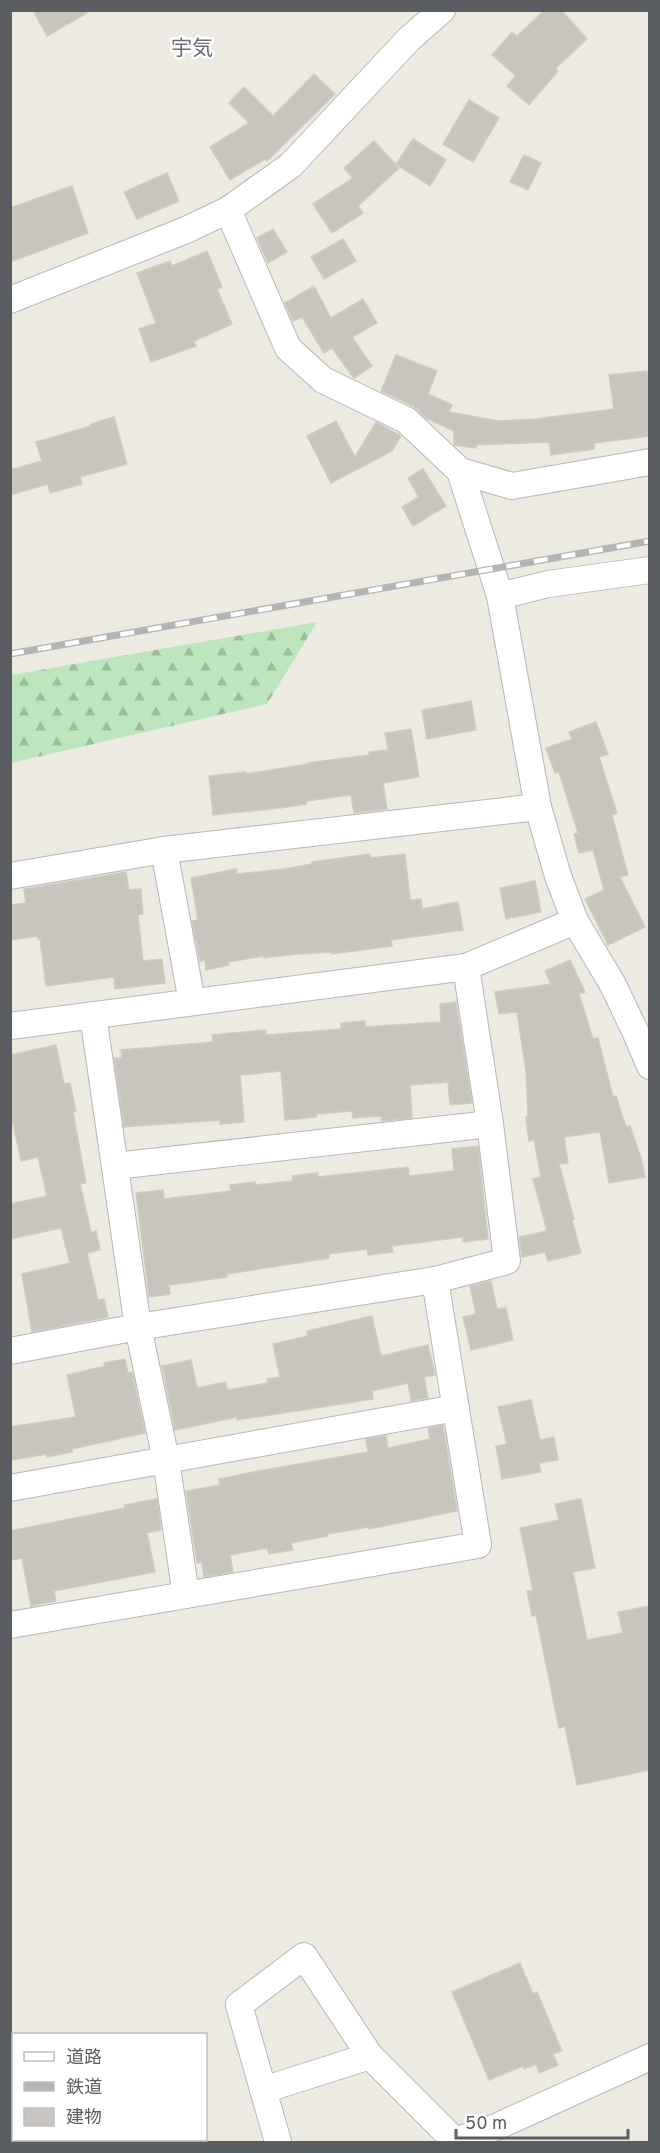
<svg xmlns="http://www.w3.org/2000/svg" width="660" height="2153" font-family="Overpass,'Noto Sans JP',sans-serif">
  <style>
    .forest { fill: url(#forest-firs) }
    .building { fill: #c8c5be; stroke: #d2ccbf; stroke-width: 1.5 }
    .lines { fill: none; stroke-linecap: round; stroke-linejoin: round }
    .minor-casing { stroke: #b4b8bc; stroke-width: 28 }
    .minor { stroke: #fff; stroke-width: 26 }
    .rail-casing { stroke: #b3b4b4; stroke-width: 7 }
    .rail { stroke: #fff; stroke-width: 4.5; stroke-dasharray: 14; stroke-linecap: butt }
    .labels { text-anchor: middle; stroke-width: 5; stroke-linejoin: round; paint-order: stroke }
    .quarter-label { font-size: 21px; fill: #6b7075; stroke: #fff }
  </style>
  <defs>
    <pattern id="forest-firs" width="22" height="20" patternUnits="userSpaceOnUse" patternTransform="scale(1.5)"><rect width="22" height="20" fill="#bde6bc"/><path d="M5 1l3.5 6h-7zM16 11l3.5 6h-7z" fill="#9dbe9c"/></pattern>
  </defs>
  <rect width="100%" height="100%" fill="#edeae1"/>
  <polygon class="forest" points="317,622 267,704 11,763 11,675"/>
  <g class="building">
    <polygon points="33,10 92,10 47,36"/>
    <polygon points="545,10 561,10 587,39 555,69 558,71 529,105 507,86 516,76 492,55 512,32 517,36"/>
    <polygon points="314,74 335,94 267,161 265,159 230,180 210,147 249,123 229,103 244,87 273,116"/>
    <polygon points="469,100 499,118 473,162 443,144"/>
    <polygon points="413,139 446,160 430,186 396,164"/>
    <polygon points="374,141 399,168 358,206 363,213 332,233 313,204 353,178 344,168"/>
    <polygon points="524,155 541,163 528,190 510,182"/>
    <polygon points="167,173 179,201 137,219 124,192"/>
    <polygon points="72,186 88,233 10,262 10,208"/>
    <polygon points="273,229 287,252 268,263 257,238"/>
    <polygon points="343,239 356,261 324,279 311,257"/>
    <polygon points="207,251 222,287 217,289 232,324 194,341 196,346 151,362 139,329 156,323 137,273 170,261 172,266"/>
    <polygon points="314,286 331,318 363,299 377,323 352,337 372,366 354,378 332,348 324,353 302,317 293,321 285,303"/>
    <polygon points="396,355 437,371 428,394 452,405 449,412 499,421 535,419 614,409 609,375 647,371 650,390 650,436 594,443 594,449 551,455 549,442 476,445 476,448 454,445 454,431 426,418 413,406 381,391"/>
    <polygon points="114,417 127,464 80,477 82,484 50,493 48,484 10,495 10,470 42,461 36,442 91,426 91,424"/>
    <polygon points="336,421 355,457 376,422 401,436 392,451 331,483 307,436"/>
    <polygon points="423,469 446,506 413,526 402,507 419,497 408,478"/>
    <polygon points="471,701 476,730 427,739 422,710"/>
    <polygon points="596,722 608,754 599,757 617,813 612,815 628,875 620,877 645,927 608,945 585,899 604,890 593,850 579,853 574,834 578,833 559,772 555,773 546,748 572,739 569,732"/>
    <polygon points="411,729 419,777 383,783 387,809 354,813 351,795 306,801 306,804 280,808 213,815 209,776 246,772 246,774 308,764 308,763 369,755 369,752 388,750 385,733"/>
    <polygon points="370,854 371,858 405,854 410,900 421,899 422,909 458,902 463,930 391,940 392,946 332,954 332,952 297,954 264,958 264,956 228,962 229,965 206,970 205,960 200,961 192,921 198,920 191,878 236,869 237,874 284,869 312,864 312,862"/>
    <polygon points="126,872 129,890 141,889 143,914 138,915 143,961 162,959 165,983 115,989 114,977 46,986 40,939 38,939 37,936 10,940 10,905 26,903 24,889"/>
    <polygon points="535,881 541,912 506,919 500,888"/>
    <polygon points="570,960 585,992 579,994 593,1039 598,1038 613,1097 616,1096 626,1127 630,1126 641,1158 645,1177 609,1183 600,1132 564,1137 568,1163 559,1164 574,1219 572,1220 581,1253 548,1261 545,1252 522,1257 519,1237 547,1231 533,1179 541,1177 534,1140 529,1141 526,1117 528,1116 526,1072 517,1012 499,1014 495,992 551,984 545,971"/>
    <polygon points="456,1002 472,1103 450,1105 448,1082 410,1085 412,1118 382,1121 381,1116 353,1118 352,1111 316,1114 316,1117 285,1120 281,1071 240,1075 244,1122 220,1124 220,1120 124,1127 114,1058 122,1058 121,1050 213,1042 212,1035 244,1032 266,1030 266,1035 341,1029 341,1023 365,1021 365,1027 441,1022 440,1004"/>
    <polygon points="56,1045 64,1084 70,1083 76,1111 73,1112 86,1183 80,1184 91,1232 96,1231 100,1250 87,1253 98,1300 104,1299 108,1317 32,1332 22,1274 70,1263 61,1228 10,1239 10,1204 47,1196 38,1157 21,1161 13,1123 10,1124 10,1055"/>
    <polygon points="478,1146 488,1239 463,1242 463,1237 431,1241 392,1246 393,1252 368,1255 367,1249 329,1254 329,1258 233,1273 227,1274 227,1277 169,1285 170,1294 149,1297 136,1193 163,1190 164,1199 231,1191 230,1185 255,1182 255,1185 293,1181 292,1176 317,1173 318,1177 408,1167 409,1176 454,1171 452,1149"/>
    <polygon points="491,1281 497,1309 506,1308 513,1340 471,1350 463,1317 476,1314 470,1286"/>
    <polygon points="372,1316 381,1356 428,1345 435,1375 424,1377 428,1398 411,1401 408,1383 372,1391 373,1399 237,1420 237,1417 175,1430 162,1366 191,1360 197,1388 226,1382 227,1390 268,1383 267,1379 280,1377 273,1344 308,1336 307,1331"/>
    <polygon points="125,1359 128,1373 132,1372 145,1433 72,1449 72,1452 47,1457 47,1454 12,1460 10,1427 76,1417 67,1375 105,1366 104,1363"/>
    <polygon points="531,1400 540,1440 554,1437 558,1460 539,1463 541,1472 502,1479 496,1446 507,1444 498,1407"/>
    <polygon points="443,1425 457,1511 369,1529 369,1527 327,1534 328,1536 291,1543 293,1550 269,1554 267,1548 230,1555 233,1572 204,1577 202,1562 197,1563 186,1491 220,1485 219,1479 253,1472 368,1452 366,1439 386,1436 388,1448 430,1439 428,1428"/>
    <polygon points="157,1499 161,1530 147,1533 155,1572 54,1591 56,1601 31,1606 22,1558 10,1560 10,1531 125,1508 124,1505"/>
    <polygon points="581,1499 595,1568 573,1572 587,1640 623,1633 618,1612 650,1606 650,1770 577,1785 565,1726 559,1728 536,1615 532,1616 527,1591 533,1590 520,1528 559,1520 555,1504"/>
    <polygon points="520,1963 533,1994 537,1992 562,2051 553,2054 558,2065 539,2073 536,2064 524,2069 523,2066 489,2080 452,1992"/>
  </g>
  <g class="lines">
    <defs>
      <g id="minor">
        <polyline points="228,210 288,348 323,380 406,420 460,471 512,486 650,462"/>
        <polyline points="10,300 186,230 228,210 291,165 409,39 442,10"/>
        <polyline points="460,471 500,596 538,807 558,876 575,921 613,985 635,1031 650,1066"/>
        <polyline points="500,596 548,584 650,570"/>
        <polyline points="164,850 192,1002"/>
        <polyline points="10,876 164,850 538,807"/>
        <polyline points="10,1026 466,967 575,921"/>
        <polyline points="115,1166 490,1124"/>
        <polyline points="435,1280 507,1261 490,1124 466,967"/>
        <polyline points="10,1351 138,1327 166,1460 10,1488"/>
        <polyline points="186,1595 166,1460 456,1408"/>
        <polyline points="10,1625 478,1545 435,1280 138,1327 93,1015"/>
        <polyline points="263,2090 370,2056"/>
        <polyline points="278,2142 239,2005 304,1956 370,2056 455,2141"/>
        <polyline points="452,2142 496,2127 650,2057"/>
      </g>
    </defs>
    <use href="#minor" class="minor-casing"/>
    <use href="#minor" class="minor"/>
    <defs>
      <polyline id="rail" points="10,654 650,541"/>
    </defs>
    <use href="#rail" class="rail-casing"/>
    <use href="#rail" class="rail"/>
  </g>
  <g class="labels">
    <g class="quarter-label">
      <text x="192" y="55">宇気</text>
    </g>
  </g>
  <rect width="660" height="2153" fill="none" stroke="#5a5e63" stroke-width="24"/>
  <rect x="12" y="2033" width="195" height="108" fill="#ffffff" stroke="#bdbfc1" stroke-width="1.5"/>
  <rect x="24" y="2052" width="30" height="9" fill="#ffffff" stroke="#bdbfc1" stroke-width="1.5"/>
  <text x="66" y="2063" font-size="18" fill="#5a5e63">道路</text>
  <rect x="24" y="2082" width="30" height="9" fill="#b3b4b4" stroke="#bdbfc1" stroke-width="1.5"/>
  <text x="66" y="2093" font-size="18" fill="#5a5e63">鉄道</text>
  <rect x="24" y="2108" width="30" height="18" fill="#c8c5be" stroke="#bdbfc1" stroke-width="1.5"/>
  <text x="66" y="2123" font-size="18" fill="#5a5e63">建物</text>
  <path d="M456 2129v9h172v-9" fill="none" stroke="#5a5e63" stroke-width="3"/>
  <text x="465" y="2129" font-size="18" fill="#5a5e63" stroke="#ffffff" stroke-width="4.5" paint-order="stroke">50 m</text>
</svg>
